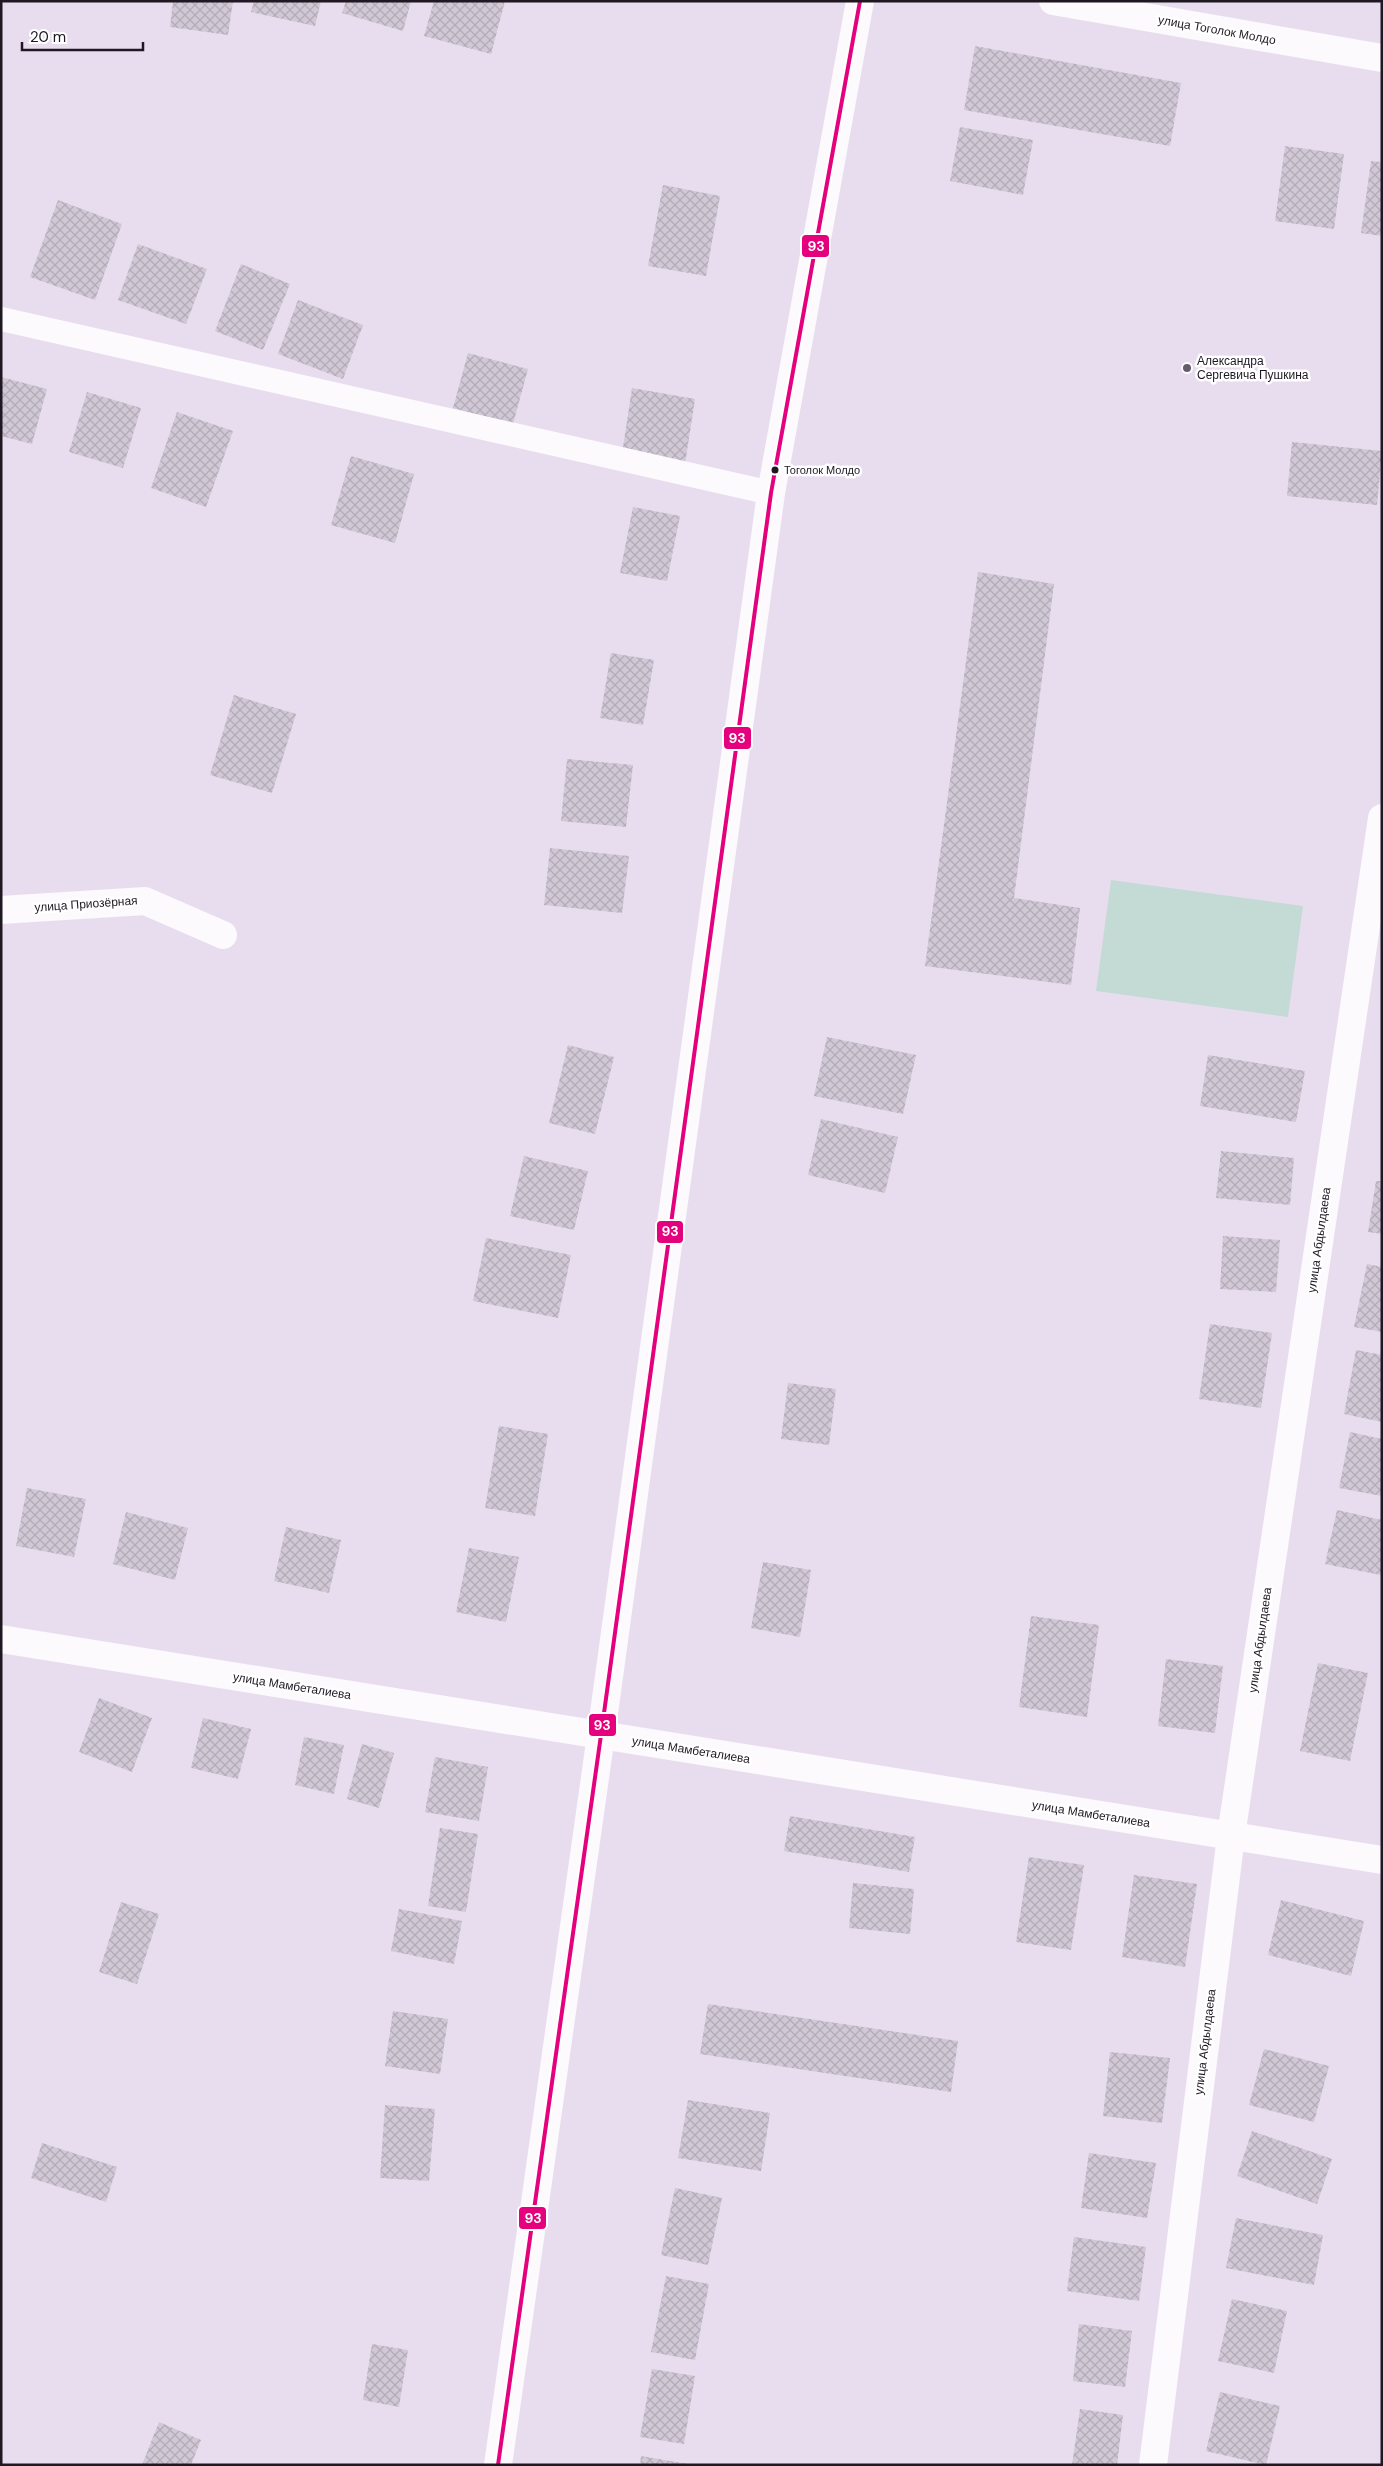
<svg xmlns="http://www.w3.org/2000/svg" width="1383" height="2466" font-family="'DM Sans',sans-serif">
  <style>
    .pitch { fill: #c4dad5 }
    .building { fill: url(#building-cross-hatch) }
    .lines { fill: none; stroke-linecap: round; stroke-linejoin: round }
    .lane { stroke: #fcfafc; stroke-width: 24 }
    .street { stroke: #fcfafc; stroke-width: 28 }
    .secondary { stroke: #fcfafc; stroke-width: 28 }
    .highway { stroke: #fcfafc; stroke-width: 28 }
    .bus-1-casing { stroke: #fff; stroke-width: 8 }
    .bus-1 { stroke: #e5007d; stroke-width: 4 }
    .poi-dot { fill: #655d6a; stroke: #fff; stroke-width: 2 }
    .bus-dot { fill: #1f1823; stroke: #fff; stroke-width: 2 }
    .labels { text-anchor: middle; stroke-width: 5; stroke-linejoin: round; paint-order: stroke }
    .bus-label { font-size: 11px; fill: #1f1823; stroke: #fff; text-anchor: start }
    .street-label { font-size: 12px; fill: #1f1823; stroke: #fff }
    .poi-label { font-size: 12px; fill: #1f1823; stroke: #fff; text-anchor: start }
    .line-badge { stroke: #fff; stroke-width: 2 }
    .badge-label { font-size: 14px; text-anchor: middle; font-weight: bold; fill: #fff }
  </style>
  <defs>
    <pattern id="building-cross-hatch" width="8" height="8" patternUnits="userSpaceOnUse" patternTransform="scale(1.25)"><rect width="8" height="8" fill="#d1c8d5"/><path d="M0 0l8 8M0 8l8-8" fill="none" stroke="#b3abb7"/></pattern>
  </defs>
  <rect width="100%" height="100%" fill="#e8ddee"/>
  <polygon class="pitch" points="1111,880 1303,906 1288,1017 1096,991"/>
  <g class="building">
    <polygon points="173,1 233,1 228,35 170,27"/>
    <polygon points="254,1 321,1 315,26 251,12"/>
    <polygon points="346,1 411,1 403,31 342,13"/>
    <polygon points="434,1 505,1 491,54 424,36"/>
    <polygon points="975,46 1181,83 1170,146 964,110"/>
    <polygon points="960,127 1033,140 1023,195 950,181"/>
    <polygon points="1285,146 1344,154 1334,229 1275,221"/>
    <polygon points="1371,161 1382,162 1382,236 1361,233"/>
    <polygon points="663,185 720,196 706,276 648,266"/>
    <polygon points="58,200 122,224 95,300 30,277"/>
    <polygon points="138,244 207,269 186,324 118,300"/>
    <polygon points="241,264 290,284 263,350 215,331"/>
    <polygon points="298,300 363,325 343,379 278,354"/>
    <polygon points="468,353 528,369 513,424 453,408"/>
    <polygon points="1,377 47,389 32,444 1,436"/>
    <polygon points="632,388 695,399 685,464 622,454"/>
    <polygon points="87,392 141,408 123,468 69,452"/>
    <polygon points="177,412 233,431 206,507 151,488"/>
    <polygon points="1292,442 1382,451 1377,505 1287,496"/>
    <polygon points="351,456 414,474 395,543 331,525"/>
    <polygon points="633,507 680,516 667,581 620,573"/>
    <polygon points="978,572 1054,584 1014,898 1080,908 1071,985 925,966"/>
    <polygon points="611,653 654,660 643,725 600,718"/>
    <polygon points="234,695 296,714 272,793 210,775"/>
    <polygon points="567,759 633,765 626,827 561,821"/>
    <polygon points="550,848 629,856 622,913 544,905"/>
    <polygon points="827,1037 916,1055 903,1114 814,1096"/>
    <polygon points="568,1045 614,1057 595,1134 549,1123"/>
    <polygon points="1208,1055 1305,1071 1296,1122 1200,1106"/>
    <polygon points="821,1119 898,1137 885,1193 808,1175"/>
    <polygon points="1221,1151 1294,1158 1290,1205 1216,1198"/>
    <polygon points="524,1156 588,1171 574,1230 510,1216"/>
    <polygon points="1376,1181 1382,1181 1382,1234 1368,1232"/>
    <polygon points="1223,1236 1280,1240 1276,1292 1220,1289"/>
    <polygon points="486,1238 571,1255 558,1318 473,1301"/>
    <polygon points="1367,1264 1382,1267 1382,1332 1354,1327"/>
    <polygon points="1210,1324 1272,1333 1261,1408 1199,1399"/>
    <polygon points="1356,1350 1382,1355 1382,1422 1344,1414"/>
    <polygon points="788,1383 836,1389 829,1445 781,1439"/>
    <polygon points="499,1426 548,1434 535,1516 485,1508"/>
    <polygon points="1350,1432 1382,1439 1382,1496 1339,1488"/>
    <polygon points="27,1488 86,1499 74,1557 16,1546"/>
    <polygon points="1337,1510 1382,1520 1381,1575 1325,1564"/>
    <polygon points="126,1512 188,1528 175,1580 113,1564"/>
    <polygon points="286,1527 341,1540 329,1593 274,1581"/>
    <polygon points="469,1548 519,1557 506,1622 456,1612"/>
    <polygon points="763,1562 811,1570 800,1637 751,1628"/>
    <polygon points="1031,1616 1099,1625 1087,1717 1019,1707"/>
    <polygon points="1166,1659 1223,1666 1215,1733 1158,1726"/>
    <polygon points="1318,1663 1368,1673 1350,1761 1300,1751"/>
    <polygon points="99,1698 152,1718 132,1772 79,1752"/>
    <polygon points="203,1718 251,1729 238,1779 191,1768"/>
    <polygon points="304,1737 344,1745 334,1794 295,1785"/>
    <polygon points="362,1744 394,1753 379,1808 347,1799"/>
    <polygon points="435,1757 488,1767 479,1821 425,1812"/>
    <polygon points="790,1816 915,1837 909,1872 784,1851"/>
    <polygon points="440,1828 478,1834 466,1912 428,1906"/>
    <polygon points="1029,1857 1084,1865 1071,1950 1016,1942"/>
    <polygon points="1134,1875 1197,1884 1185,1967 1122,1957"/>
    <polygon points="853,1883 914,1889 910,1934 849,1928"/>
    <polygon points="1281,1900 1364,1921 1351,1976 1268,1955"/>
    <polygon points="121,1902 159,1914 137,1984 99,1972"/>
    <polygon points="399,1909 462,1921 454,1964 391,1951"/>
    <polygon points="708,2004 958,2041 951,2092 700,2054"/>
    <polygon points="393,2011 448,2019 440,2074 385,2066"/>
    <polygon points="1264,2049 1329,2066 1314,2122 1249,2105"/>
    <polygon points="1110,2052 1170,2058 1162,2123 1103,2116"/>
    <polygon points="688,2100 770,2113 761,2171 678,2158"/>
    <polygon points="385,2105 435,2109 429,2181 380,2178"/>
    <polygon points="1252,2131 1332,2159 1317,2204 1237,2176"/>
    <polygon points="42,2143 117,2167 106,2202 31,2178"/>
    <polygon points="1089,2153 1156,2163 1147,2218 1081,2208"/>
    <polygon points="675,2188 722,2198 708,2265 661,2255"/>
    <polygon points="1236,2218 1323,2235 1314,2285 1226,2268"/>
    <polygon points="1074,2237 1146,2247 1139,2301 1067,2291"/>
    <polygon points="666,2276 709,2284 695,2360 651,2352"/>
    <polygon points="1232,2299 1287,2311 1274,2373 1218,2361"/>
    <polygon points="1079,2324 1132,2331 1125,2387 1073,2381"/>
    <polygon points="372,2344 408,2350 399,2407 363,2400"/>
    <polygon points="652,2369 695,2376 684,2444 640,2437"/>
    <polygon points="1220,2392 1280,2406 1266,2465 1206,2451"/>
    <polygon points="1080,2409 1123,2415 1117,2465 1072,2465"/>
    <polygon points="159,2422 201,2440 191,2465 142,2465"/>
    <polygon points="641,2456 688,2464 688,2465 640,2465"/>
  </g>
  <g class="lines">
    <polyline class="lane" points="1,319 771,493"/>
    <g class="street">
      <polyline points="1,910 145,901 223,935"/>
      <polyline points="1,1639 1382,1860"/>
      <polyline points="1153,2465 1231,1836 1382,818"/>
    </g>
    <polyline class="secondary" points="1053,1 1382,58"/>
    <polyline class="highway" points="498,2465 601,1735 771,493 860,1"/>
    <defs>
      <polyline id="bus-1" points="498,2465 601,1735 771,493 860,1"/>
    </defs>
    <use href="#bus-1" class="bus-1-casing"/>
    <use href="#bus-1" class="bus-1"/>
  </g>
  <circle class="poi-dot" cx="1187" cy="368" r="5"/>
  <circle class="bus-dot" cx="775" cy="470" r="4.5"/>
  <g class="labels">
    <g class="bus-label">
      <text x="784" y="474">Тоголок Молдо</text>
    </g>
    <g class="street-label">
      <text transform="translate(1217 30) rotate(10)" y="4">улица Тоголок Молдо</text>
      <text transform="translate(86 904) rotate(-4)" y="4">улица Приозёрная</text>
      <text transform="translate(1319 1240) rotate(-82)" y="4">улица Абдылдаева</text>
      <text transform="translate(1260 1640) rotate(-82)" y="4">улица Абдылдаева</text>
      <text transform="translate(292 1686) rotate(9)" y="4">улица Мамбеталиева</text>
      <text transform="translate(691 1750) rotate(9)" y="4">улица Мамбеталиева</text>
      <text transform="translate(1091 1814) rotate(9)" y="4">улица Мамбеталиева</text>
      <text transform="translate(1205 2042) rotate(-83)" y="4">улица Абдылдаева</text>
    </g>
    <g class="poi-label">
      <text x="1197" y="365">Александра<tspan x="1197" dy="14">Сергевича Пушкина</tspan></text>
    </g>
  </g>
  <g class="line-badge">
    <rect x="801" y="234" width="29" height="24" rx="5" fill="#e5007d"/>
    <rect x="723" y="726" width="29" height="24" rx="5" fill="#e5007d"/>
    <rect x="656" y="1220" width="28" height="24" rx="5" fill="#e5007d"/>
    <rect x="588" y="1713" width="29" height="24" rx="5" fill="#e5007d"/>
    <rect x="518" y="2206" width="29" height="24" rx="5" fill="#e5007d"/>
  </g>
  <g class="badge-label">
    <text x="816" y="251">93</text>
    <text x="737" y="743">93</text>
    <text x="670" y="1236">93</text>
    <text x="602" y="1730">93</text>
    <text x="533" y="2223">93</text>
  </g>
  <rect width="1383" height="2466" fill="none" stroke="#1f1823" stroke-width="5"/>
  <path d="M22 42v8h121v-8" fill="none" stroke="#1f1823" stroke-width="2.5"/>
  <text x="30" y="42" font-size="15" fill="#1f1823" stroke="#ffffff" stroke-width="4" paint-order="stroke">20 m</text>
</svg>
